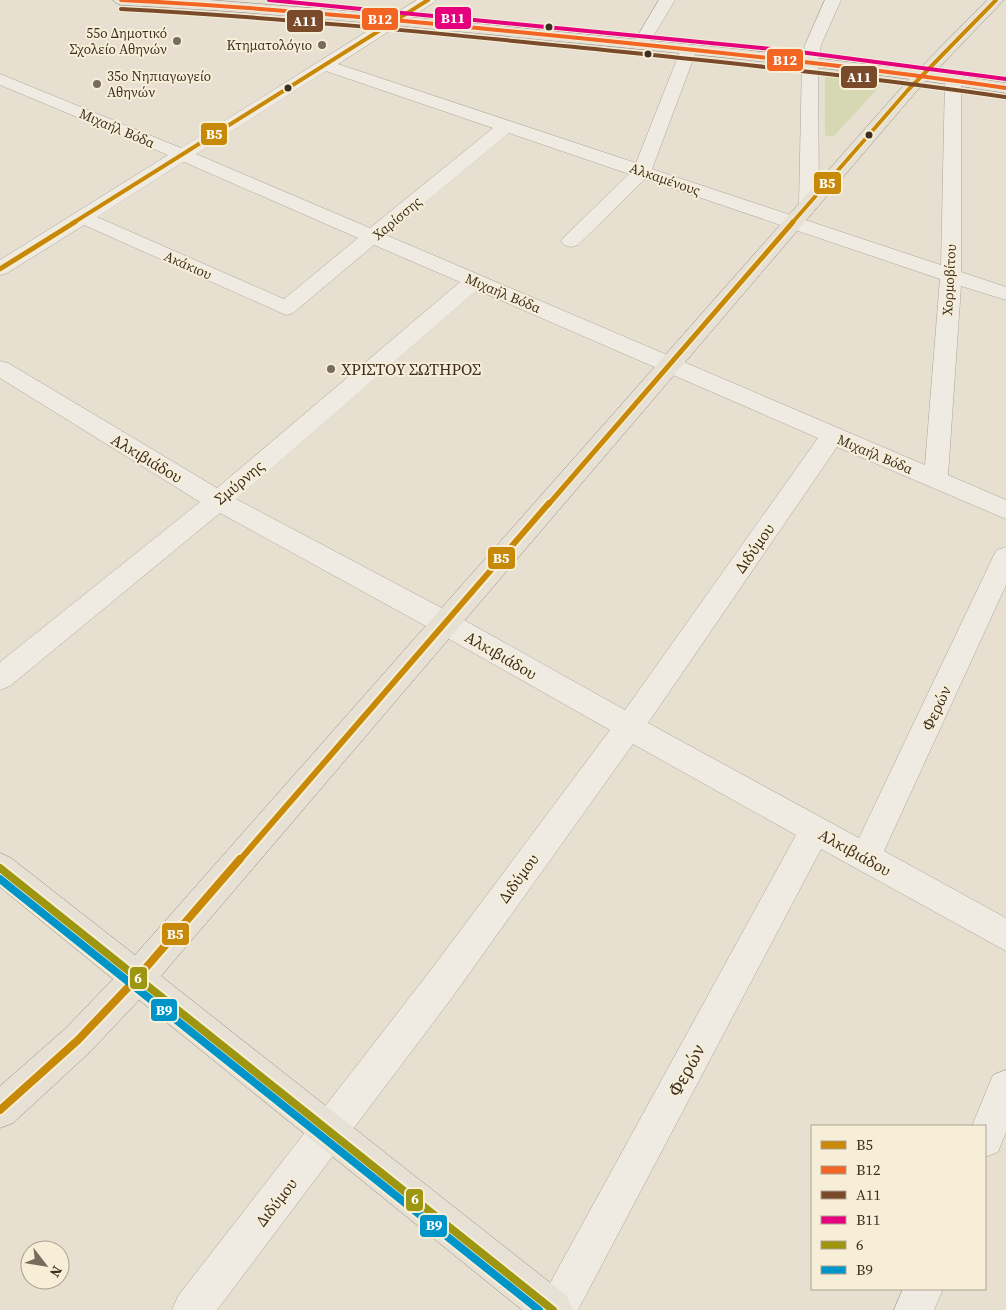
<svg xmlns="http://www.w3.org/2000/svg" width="1006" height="1310" font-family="'Source Serif 4',serif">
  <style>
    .green { fill: #d6d7b3 }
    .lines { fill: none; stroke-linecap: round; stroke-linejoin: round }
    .minor-casing { stroke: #ada599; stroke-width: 1 }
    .major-casing { stroke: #928b80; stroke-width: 1 }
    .minor { fill: #efebe3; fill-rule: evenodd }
    .major { fill: #e6e1d4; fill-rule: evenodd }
    .bus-1-far3-casing { stroke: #f7eed8; stroke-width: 6 }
    .bus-1-far2-casing { stroke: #f7eed8; stroke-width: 8 }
    .bus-1-far1-casing { stroke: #f7eed8; stroke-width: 10 }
    .bus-1-casing { stroke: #f7eed8; stroke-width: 12 }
    .bus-2-casing { stroke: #f7eed8; stroke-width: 6 }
    .bus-3-casing { stroke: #f7eed8; stroke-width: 6 }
    .bus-4-casing { stroke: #f7eed8; stroke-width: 6 }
    .bus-5-casing { stroke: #f7eed8; stroke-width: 12 }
    .bus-6-casing { stroke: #f7eed8; stroke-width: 12 }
    .bus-1-far3 { stroke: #c88808; stroke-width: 4 }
    .bus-1-far2 { stroke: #c88808; stroke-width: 5 }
    .bus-1-far1 { stroke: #c88808; stroke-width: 6 }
    .bus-1 { stroke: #c88808; stroke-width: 8 }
    .bus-2 { stroke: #f26522; stroke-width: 4 }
    .bus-3 { stroke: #7a4b2a; stroke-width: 4 }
    .bus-4 { stroke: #e5007d; stroke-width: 4 }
    .bus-5 { stroke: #9e9610; stroke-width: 8 }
    .bus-6 { stroke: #0095c8; stroke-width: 8 }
    .bus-dot { fill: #3d2e20; stroke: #f7eed8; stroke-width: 2 }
    .poi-dot { fill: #786c5e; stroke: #f7eed8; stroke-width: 2 }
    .labels { text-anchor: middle; stroke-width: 4; stroke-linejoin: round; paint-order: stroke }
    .far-poi-label { font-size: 14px; fill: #3d2e20; stroke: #f7eed8; text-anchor: end }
    .far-street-label { font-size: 14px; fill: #3d2e20; stroke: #f7eed8 }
    .poi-label { font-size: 16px; fill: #3d2e20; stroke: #f7eed8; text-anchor: start }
    .street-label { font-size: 16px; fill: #3d2e20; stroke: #f7eed8 }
    .near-street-label { font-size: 19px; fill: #3d2e20; stroke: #f7eed8 }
    .line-badge { stroke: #f7eed8; stroke-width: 2 }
    .badge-label { font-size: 14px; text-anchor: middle; font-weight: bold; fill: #fff }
  </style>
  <rect width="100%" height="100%" fill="#e7e0d1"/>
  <polygon class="green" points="825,76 875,81 880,86 833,137 825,135"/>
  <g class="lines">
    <defs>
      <g id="minor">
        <path d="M 417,0 L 436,0 L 433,3 L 338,64 L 636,163 L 681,49 L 683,46 L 695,46 L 697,49 L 652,169 L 941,265 L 945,80 L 947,76 L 959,76 L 961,80 L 961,272 L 1006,287 L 1006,300 L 961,286 L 948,475 L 1006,500 L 1006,519 L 837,447 L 648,723 L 859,838 L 993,557 L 997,550 L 1006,547 L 1006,585 L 884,851 L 1006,918 L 1006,951 L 821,849 L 578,1310 L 537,1310 L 543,1296 L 796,835 L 633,744 L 451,999 L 217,1310 L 172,1310 L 178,1296 L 427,975 L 610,730 L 435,631 L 220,513 L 10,686 L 0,690 L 0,662 L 200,502 L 0,378 L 0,361 L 8,363 L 217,488 L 460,282 L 374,245 L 293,313 L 286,315 L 84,225 L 7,273 L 0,275 L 0,260 L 168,155 L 0,85 L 0,74 L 181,148 ZM 326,71 L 493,128 L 370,228 L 196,154 ZM 509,133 L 629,174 L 564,237 L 561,241 L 564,245 L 571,247 L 578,245 L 645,179 L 940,279 L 925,465 L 386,235 ZM 183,162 L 184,162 L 358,238 L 284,299 L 97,217 ZM 477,290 L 818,438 L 625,710 L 455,615 L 236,499 Z"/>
        <polygon points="659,0 675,0 647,47 635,47 633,44"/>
        <polygon points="825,0 841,0 821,45 818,61 819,204 816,208 809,210 802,208 799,204 802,61 805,45"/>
        <polygon points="1006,1070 1006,1132 998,1152 985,1157 985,1126 972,1126 993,1075"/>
        <polygon points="903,1289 943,1289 934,1310 894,1310"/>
      </g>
      <path id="major" d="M 113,0 L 210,0 L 348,11 L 737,49 L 918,70 L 987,0 L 1004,0 L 935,72 L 1006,83 L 1006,93 L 926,81 L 914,94 L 161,976 L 567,1296 L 573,1310 L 522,1310 L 139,1000 L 90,1052 L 13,1123 L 0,1128 L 0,1086 L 66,1028 L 113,979 L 0,887 L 0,853 L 11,858 L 135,955 L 909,79 C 799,64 688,54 577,43 C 425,28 274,12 121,5 L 116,3 Z"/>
    </defs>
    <use href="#minor" class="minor-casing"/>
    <use href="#major" class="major-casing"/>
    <use href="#minor" class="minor"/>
    <use href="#major" class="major"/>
    <defs>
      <g id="bus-1-far3">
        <polyline points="73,223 428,0"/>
        <polyline points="792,223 908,90 996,0"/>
      </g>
      <g id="bus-1-far2">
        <polyline points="0,269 75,222"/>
        <polyline points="548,505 793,222"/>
      </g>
      <polyline id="bus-1-far1" points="239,861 549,503"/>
      <polyline id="bus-1" points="0,1110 78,1040 137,978 240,859"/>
      <path id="bus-2" d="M 121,0 C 280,8 439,24 598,40 C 734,54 870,68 1006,88"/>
      <path id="bus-3" d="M 121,9 C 273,17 424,32 575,47 C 719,62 862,76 1005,97"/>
      <polyline id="bus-4" points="269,0 792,51 1006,79"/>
      <polyline id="bus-5" points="0,868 553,1310"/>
      <polyline id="bus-6" points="0,879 539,1310"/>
    </defs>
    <use href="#bus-1-far3" class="bus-1-far3-casing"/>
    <use href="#bus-1-far2" class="bus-1-far2-casing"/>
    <use href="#bus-1-far1" class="bus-1-far1-casing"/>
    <use href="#bus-1" class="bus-1-casing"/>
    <use href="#bus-2" class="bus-2-casing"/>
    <use href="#bus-3" class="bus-3-casing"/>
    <use href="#bus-4" class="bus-4-casing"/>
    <use href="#bus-5" class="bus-5-casing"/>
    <use href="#bus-6" class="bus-6-casing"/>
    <use href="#bus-1-far3" class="bus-1-far3"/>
    <use href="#bus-1-far2" class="bus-1-far2"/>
    <use href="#bus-1-far1" class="bus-1-far1"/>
    <use href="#bus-1" class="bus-1"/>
    <use href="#bus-2" class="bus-2"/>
    <use href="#bus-3" class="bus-3"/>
    <use href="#bus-4" class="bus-4"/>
    <use href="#bus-5" class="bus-5"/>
    <use href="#bus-6" class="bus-6"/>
  </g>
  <g class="bus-dot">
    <circle cx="549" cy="27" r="4.5"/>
    <circle cx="648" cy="54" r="4.5"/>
    <circle cx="288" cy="88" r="4.5"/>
    <circle cx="869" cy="135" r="4.5"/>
  </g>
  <g class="poi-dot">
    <circle cx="177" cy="41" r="5"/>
    <circle cx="322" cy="45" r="5"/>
    <circle cx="97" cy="84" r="5"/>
    <circle cx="331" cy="369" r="5"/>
  </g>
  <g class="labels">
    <g class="far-poi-label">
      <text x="167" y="38">55ο Δημοτικό<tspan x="167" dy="16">Σχολείο Αθηνών</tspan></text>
      <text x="312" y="50">Κτηματολόγιο</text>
      <text x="107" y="81" text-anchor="start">35ο Νηπιαγωγείο<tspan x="107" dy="16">Αθηνών</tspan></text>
    </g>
    <g class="far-street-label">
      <text transform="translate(117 128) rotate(23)" y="5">Μιχαήλ Βόδα</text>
      <text transform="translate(665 179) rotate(19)" y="5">Αλκαμένους</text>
      <text transform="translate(397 218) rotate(-40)" y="5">Χαρίσσης</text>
      <text transform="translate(188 265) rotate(24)" y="5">Ακάκιου</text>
      <text transform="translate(949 280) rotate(-87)" y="5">Χορμοβίτου</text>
      <text transform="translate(503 293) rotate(23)" y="5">Μιχαήλ Βόδα</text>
      <text transform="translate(875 454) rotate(23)" y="5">Μιχαήλ Βόδα</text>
    </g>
    <g class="poi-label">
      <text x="341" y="375">ΧΡΙΣΤΟΥ ΣΩΤΗΡΟΣ</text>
    </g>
    <g class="street-label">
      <text transform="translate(147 458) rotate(31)" y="6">Αλκιβιάδου</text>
      <text transform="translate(239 482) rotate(-40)" y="6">Σμύρνης</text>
      <text transform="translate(754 548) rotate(-55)" y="6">Διδύμου</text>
      <text transform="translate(501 655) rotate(30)" y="6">Αλκιβιάδου</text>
      <text transform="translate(936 708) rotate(-65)" y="6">Φερών</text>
      <text transform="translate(855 852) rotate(29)" y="6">Αλκιβιάδου</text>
      <text transform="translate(518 878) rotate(-54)" y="6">Διδύμου</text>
      <text transform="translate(276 1202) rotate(-52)" y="6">Διδύμου</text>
    </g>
    <g class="near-street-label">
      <text transform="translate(686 1070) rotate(-62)" y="7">Φερών</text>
    </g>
  </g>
  <g class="line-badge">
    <rect x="434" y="6" width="38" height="24" rx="5" fill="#e5007d"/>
    <rect x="361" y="7" width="38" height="24" rx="5" fill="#f26522"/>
    <rect x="286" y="9" width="38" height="24" rx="5" fill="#7a4b2a"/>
    <rect x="766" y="48" width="38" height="24" rx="5" fill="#f26522"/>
    <rect x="840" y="65" width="38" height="24" rx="5" fill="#7a4b2a"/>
    <rect x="200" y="122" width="28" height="24" rx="5" fill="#c88808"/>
    <rect x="813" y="171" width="29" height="24" rx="5" fill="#c88808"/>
    <rect x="487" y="546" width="29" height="24" rx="5" fill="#c88808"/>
    <rect x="161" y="922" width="29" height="24" rx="5" fill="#c88808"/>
    <rect x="129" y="966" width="19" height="24" rx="5" fill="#9e9610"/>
    <rect x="150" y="998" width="28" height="24" rx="5" fill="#0095c8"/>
    <rect x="405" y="1188" width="19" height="24" rx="5" fill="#9e9610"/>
    <rect x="419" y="1214" width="29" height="24" rx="5" fill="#0095c8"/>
  </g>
  <g class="badge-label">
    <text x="453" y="23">Β11</text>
    <text x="380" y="24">Β12</text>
    <text x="305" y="26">Α11</text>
    <text x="785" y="65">Β12</text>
    <text x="859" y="82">Α11</text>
    <text x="214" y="139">Β5</text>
    <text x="827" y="188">Β5</text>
    <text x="501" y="563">Β5</text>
    <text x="175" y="939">Β5</text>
    <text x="138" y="983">6</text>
    <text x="164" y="1015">Β9</text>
    <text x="415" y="1204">6</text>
    <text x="434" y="1230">Β9</text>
  </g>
  <rect x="811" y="1125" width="175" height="165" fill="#f7eed8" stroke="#ada18e"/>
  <rect x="821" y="1141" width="25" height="8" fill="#c88808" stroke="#ada18e"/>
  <text x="856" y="1150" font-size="15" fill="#3d2e20">Β5</text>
  <rect x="821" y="1166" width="25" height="8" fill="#f26522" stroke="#ada18e"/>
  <text x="856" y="1175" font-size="15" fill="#3d2e20">Β12</text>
  <rect x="821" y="1191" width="25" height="8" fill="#7a4b2a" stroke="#ada18e"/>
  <text x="856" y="1200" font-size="15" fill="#3d2e20">Α11</text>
  <rect x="821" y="1216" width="25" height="8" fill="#e5007d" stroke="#ada18e"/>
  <text x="856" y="1225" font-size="15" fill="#3d2e20">Β11</text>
  <rect x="821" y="1241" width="25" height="8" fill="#9e9610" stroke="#ada18e"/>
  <text x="856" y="1250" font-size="15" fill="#3d2e20">6</text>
  <rect x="821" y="1266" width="25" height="8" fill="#0095c8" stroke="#ada18e"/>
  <text x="856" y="1275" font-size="15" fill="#3d2e20">Β9</text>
  <g transform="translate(45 1265) rotate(121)"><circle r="24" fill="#f7eed8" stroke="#ada18e"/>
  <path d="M0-4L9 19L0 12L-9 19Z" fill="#786c5e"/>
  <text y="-8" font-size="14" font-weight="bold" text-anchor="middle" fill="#3d2e20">N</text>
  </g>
</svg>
